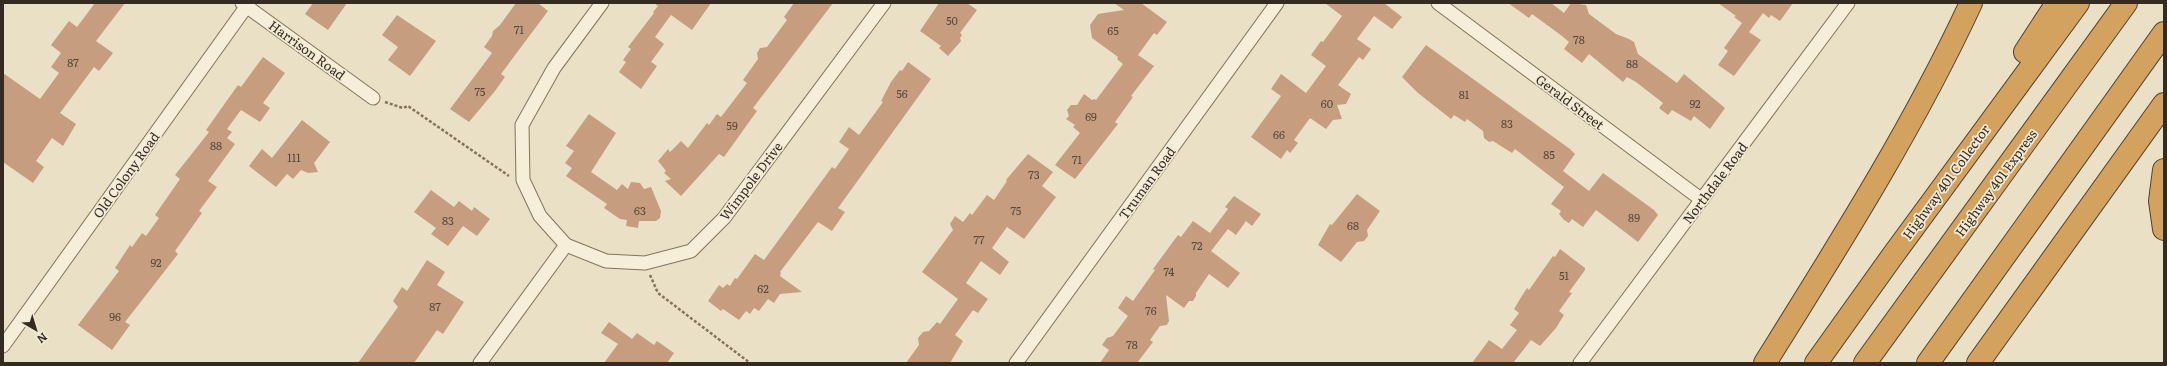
<svg xmlns="http://www.w3.org/2000/svg" width="2167" height="366" font-family="Literata,serif">
  <style>
    .building { fill: #c69e7f }
    .lines { fill: none; stroke-linecap: round; stroke-linejoin: round }
    .street-casing { stroke: #84735d; stroke-width: 15 }
    .highway-casing { stroke: #524131; stroke-width: 24 }
    .path { stroke: #84735d; stroke-width: 2.5; stroke-dasharray: 3 2; stroke-linecap: butt }
    .street { stroke: #f6eed8; stroke-width: 13 }
    .highway { stroke: #d3a25e; stroke-width: 22 }
    .labels { text-anchor: middle; stroke-width: 3.5; stroke-linejoin: round; paint-order: stroke }
    .number-label { font-size: 11px; fill: #5a4838 }
    .street-label { font-size: 13px; fill: #362b20; stroke: #f3ebd5 }
  </style>
  <rect width="100%" height="100%" fill="#eae0c6"/>
  <g class="building">
    <polygon points="95,3 125,3 96,41 113,53 99,71 94,67 60,113 76,124 63,146 52,138 36,161 44,167 33,183 3,162 3,73 40,99 59,73 51,67 61,53 51,45 69,21 77,27"/>
    <polygon points="313,3 347,3 328,30 305,14"/>
    <polygon points="516,3 538,3 548,11 501,74 505,77 495,91 469,122 450,109 492,53 484,47 492,36 493,31 500,25"/>
    <polygon points="654,3 711,3 692,30 671,15 655,37 664,44 651,62 657,66 641,89 619,72 626,62 623,60 631,49 628,47 654,13 653,12 658,6"/>
    <polygon points="794,3 833,3 753,108 757,111 724,157 719,154 681,196 665,181 671,179 664,173 666,171 658,161 668,149 670,152 681,141 688,148 707,123 709,125 717,114 721,117 747,83 743,80 758,59 757,53 760,48 767,47 787,20 784,17"/>
    <polygon points="939,3 967,3 977,10 960,33 962,35 960,38 961,41 948,56 939,48 941,46 920,31"/>
    <polygon points="1114,3 1141,3 1167,22 1157,35 1154,33 1138,55 1154,66 1131,96 1133,97 1115,122 1118,124 1075,179 1055,165 1080,133 1073,127 1075,125 1066,119 1069,116 1067,110 1071,105 1077,105 1084,94 1092,100 1094,99 1096,100 1123,64 1117,59 1118,57 1092,38 1090,25 1098,14 1124,10"/>
    <polygon points="1325,3 1384,3 1402,17 1392,29 1374,16 1357,39 1371,49 1363,60 1359,57 1338,85 1351,94 1346,104 1337,105 1342,119 1333,120 1326,129 1310,118 1294,140 1298,143 1290,153 1287,150 1281,159 1251,137 1281,96 1271,89 1281,74 1306,93 1326,66 1311,55 1321,41 1323,42 1342,16"/>
    <polygon points="1508,3 1551,3 1564,13 1571,3 1586,5 1589,14 1616,34 1629,39 1634,42 1638,54 1677,83 1684,74 1725,108 1710,129 1694,116 1691,121 1672,110 1668,115 1659,108 1663,103 1636,82 1627,77 1623,82 1589,54 1582,63 1564,49 1569,42 1562,36 1532,14 1529,18"/>
    <polygon points="1718,3 1793,3 1780,21 1771,15 1769,18 1763,13 1749,32 1761,40 1734,76 1718,65 1728,51 1724,48 1742,23 1734,17 1736,16"/>
    <polygon points="397,15 436,41 410,76 388,60 398,47 382,35"/>
    <polygon points="1426,45 1570,149 1575,154 1563,171 1589,191 1603,173 1654,210 1658,215 1638,242 1596,210 1583,227 1572,219 1569,223 1564,220 1559,214 1561,211 1551,204 1564,187 1515,149 1512,153 1493,141 1489,142 1484,138 1483,131 1467,119 1465,122 1454,115 1451,119 1418,93 1402,77"/>
    <polygon points="263,57 285,73 263,103 270,108 260,122 241,110 227,129 232,132 227,138 235,144 208,181 217,187 199,211 202,213 175,251 178,254 125,322 130,325 112,350 78,325 119,271 115,268 130,245 132,247 142,233 146,236 159,218 155,215 180,179 175,175 209,132 206,130 238,85 241,87"/>
    <polygon points="908,62 931,79 838,208 845,212 832,231 818,222 780,272 781,273 780,276 802,292 780,294 774,303 768,299 759,311 754,308 750,314 746,311 739,320 723,309 721,311 708,301 719,285 723,288 727,284 730,286 735,278 737,279 755,254 764,260 832,167 835,169 849,149 839,142 849,127 859,135 883,102 881,101 891,82 900,70 902,71"/>
    <polygon points="589,114 616,133 591,172 617,190 622,184 628,189 631,182 640,183 644,189 651,187 661,211 660,218 656,221 639,221 638,228 626,226 627,220 620,219 604,208 607,204 566,176 572,168 565,163 574,151 566,146"/>
    <polygon points="302,120 330,142 314,163 318,172 308,173 301,170 293,179 287,174 276,187 249,166 262,149 272,158"/>
    <polygon points="1028,154 1053,172 1042,186 1056,197 1024,239 1007,227 992,248 1009,262 1000,275 981,261 966,283 988,299 978,313 973,310 955,335 963,341 950,363 906,363 919,345 918,338 923,332 929,331 937,322 940,324 958,299 922,272 953,230 950,224 955,216 963,222 970,213 972,215 987,195 994,200 1007,181 1006,180"/>
    <polygon points="431,190 454,207 459,201 472,211 474,207 490,219 477,236 463,226 448,246 431,234 436,228 414,212"/>
    <polygon points="1357,194 1380,211 1367,230 1368,236 1364,241 1357,242 1341,262 1318,245 1330,224 1332,225"/>
    <polygon points="1234,196 1261,214 1252,226 1246,221 1236,235 1228,229 1211,251 1240,273 1228,288 1209,274 1196,293 1196,296 1193,301 1189,301 1184,308 1166,295 1169,321 1167,325 1160,326 1150,340 1153,342 1137,363 1100,363 1109,350 1102,345 1107,338 1113,336 1128,316 1118,308 1126,296 1133,301 1155,270 1153,269 1178,235 1181,237 1193,221 1210,233 1228,209 1225,207"/>
    <polygon points="1560,249 1585,268 1585,270 1569,292 1572,293 1559,311 1564,315 1556,328 1540,346 1531,340 1513,363 1472,363 1489,340 1502,349 1517,330 1510,325 1519,313 1514,309 1520,299 1527,288 1529,290 1553,256 1555,257"/>
    <polygon points="427,260 445,272 437,285 464,302 443,334 437,330 414,363 358,363 398,307 393,301 402,287 407,291"/>
    <polygon points="609,322 632,339 637,333 654,345 657,341 674,353 667,363 604,363 618,344 601,333"/>
  </g>
  <g class="lines">
    <defs>
      <g id="street">
        <polyline points="242,3 373,98"/>
        <polyline points="602,3 554,68 522,125 523,180 540,216 566,245 606,261 645,263 691,251 724,218 884,3"/>
        <polyline points="1438,3 1702,200"/>
        <polyline points="3,346 249,3"/>
        <polyline points="480,363 566,245"/>
        <polyline points="1016,363 1277,3"/>
        <polyline points="1580,363 1848,3"/>
      </g>
      <g id="highway">
        <polyline points="2025,52 2057,3"/>
        <polyline points="2164,170 2160,201 2164,229"/>
        <path d="M 1765,363 C 1838,246 1913,128 1971,3"/>
        <polyline points="1816,363 1891,258 2078,3"/>
        <polyline points="1865,363 2126,3"/>
        <polyline points="1928,363 2164,33"/>
        <polyline points="1978,363 2164,104"/>
      </g>
    </defs>
    <use href="#street" class="street-casing"/>
    <use href="#highway" class="highway-casing"/>
    <g class="path">
      <polyline points="385,102 403,108 408,106 509,176"/>
      <polyline points="650,275 658,293 750,363"/>
    </g>
    <use href="#street" class="street"/>
    <use href="#highway" class="highway"/>
  </g>
  <g class="labels">
    <g class="number-label">
      <text x="952" y="25">50</text>
      <text x="519" y="34">71</text>
      <text x="1113" y="35">65</text>
      <text x="1579" y="44">78</text>
      <text x="73" y="67">87</text>
      <text x="1632" y="68">88</text>
      <text x="480" y="96">75</text>
      <text x="902" y="98">56</text>
      <text x="1464" y="99">81</text>
      <text x="1327" y="108">60</text>
      <text x="1695" y="108">92</text>
      <text x="1091" y="121">69</text>
      <text x="1507" y="128">83</text>
      <text x="732" y="130">59</text>
      <text x="1279" y="139">66</text>
      <text x="216" y="150">88</text>
      <text x="1549" y="159">85</text>
      <text x="294" y="162">111</text>
      <text x="1077" y="164">71</text>
      <text x="1034" y="179">73</text>
      <text x="640" y="215">63</text>
      <text x="1016" y="215">75</text>
      <text x="1634" y="222">89</text>
      <text x="448" y="225">83</text>
      <text x="1353" y="230">68</text>
      <text x="979" y="244">77</text>
      <text x="1197" y="250">72</text>
      <text x="156" y="267">92</text>
      <text x="1169" y="276">74</text>
      <text x="1564" y="280">51</text>
      <text x="763" y="293">62</text>
      <text x="435" y="311">87</text>
      <text x="1151" y="315">76</text>
      <text x="115" y="321">96</text>
      <text x="1132" y="349">78</text>
    </g>
    <g class="street-label">
      <text transform="translate(307 50) rotate(36)" y="5">Harrison Road</text>
      <text transform="translate(1570 102) rotate(37)" y="5">Gerald Street</text>
      <text transform="translate(126 175) rotate(-54)" y="5">Old Colony Road</text>
      <text transform="translate(751 181) rotate(-53)" y="5">Wimpole Drive</text>
      <text transform="translate(1946 182) rotate(-54)" y="5">Highway 401 Collector</text>
      <text transform="translate(1147 183) rotate(-54)" y="5">Truman Road</text>
      <text transform="translate(1715 183) rotate(-53)" y="5">Northdale Road</text>
      <text transform="translate(1996 183) rotate(-54)" y="5">Highway 401 Express</text>
    </g>
  </g>
  <rect width="2167" height="366" fill="none" stroke="#362b20" stroke-width="8"/>
  <g transform="translate(36 330) rotate(142)" stroke="#f3ebd5" stroke-width="3" paint-order="stroke">
  <path d="M0-3L7 15L0 10L-7 15Z" fill="#362b20"/>
  <text y="-6" font-size="11" font-weight="bold" text-anchor="middle" fill="#362b20">N</text>
  </g>
</svg>
